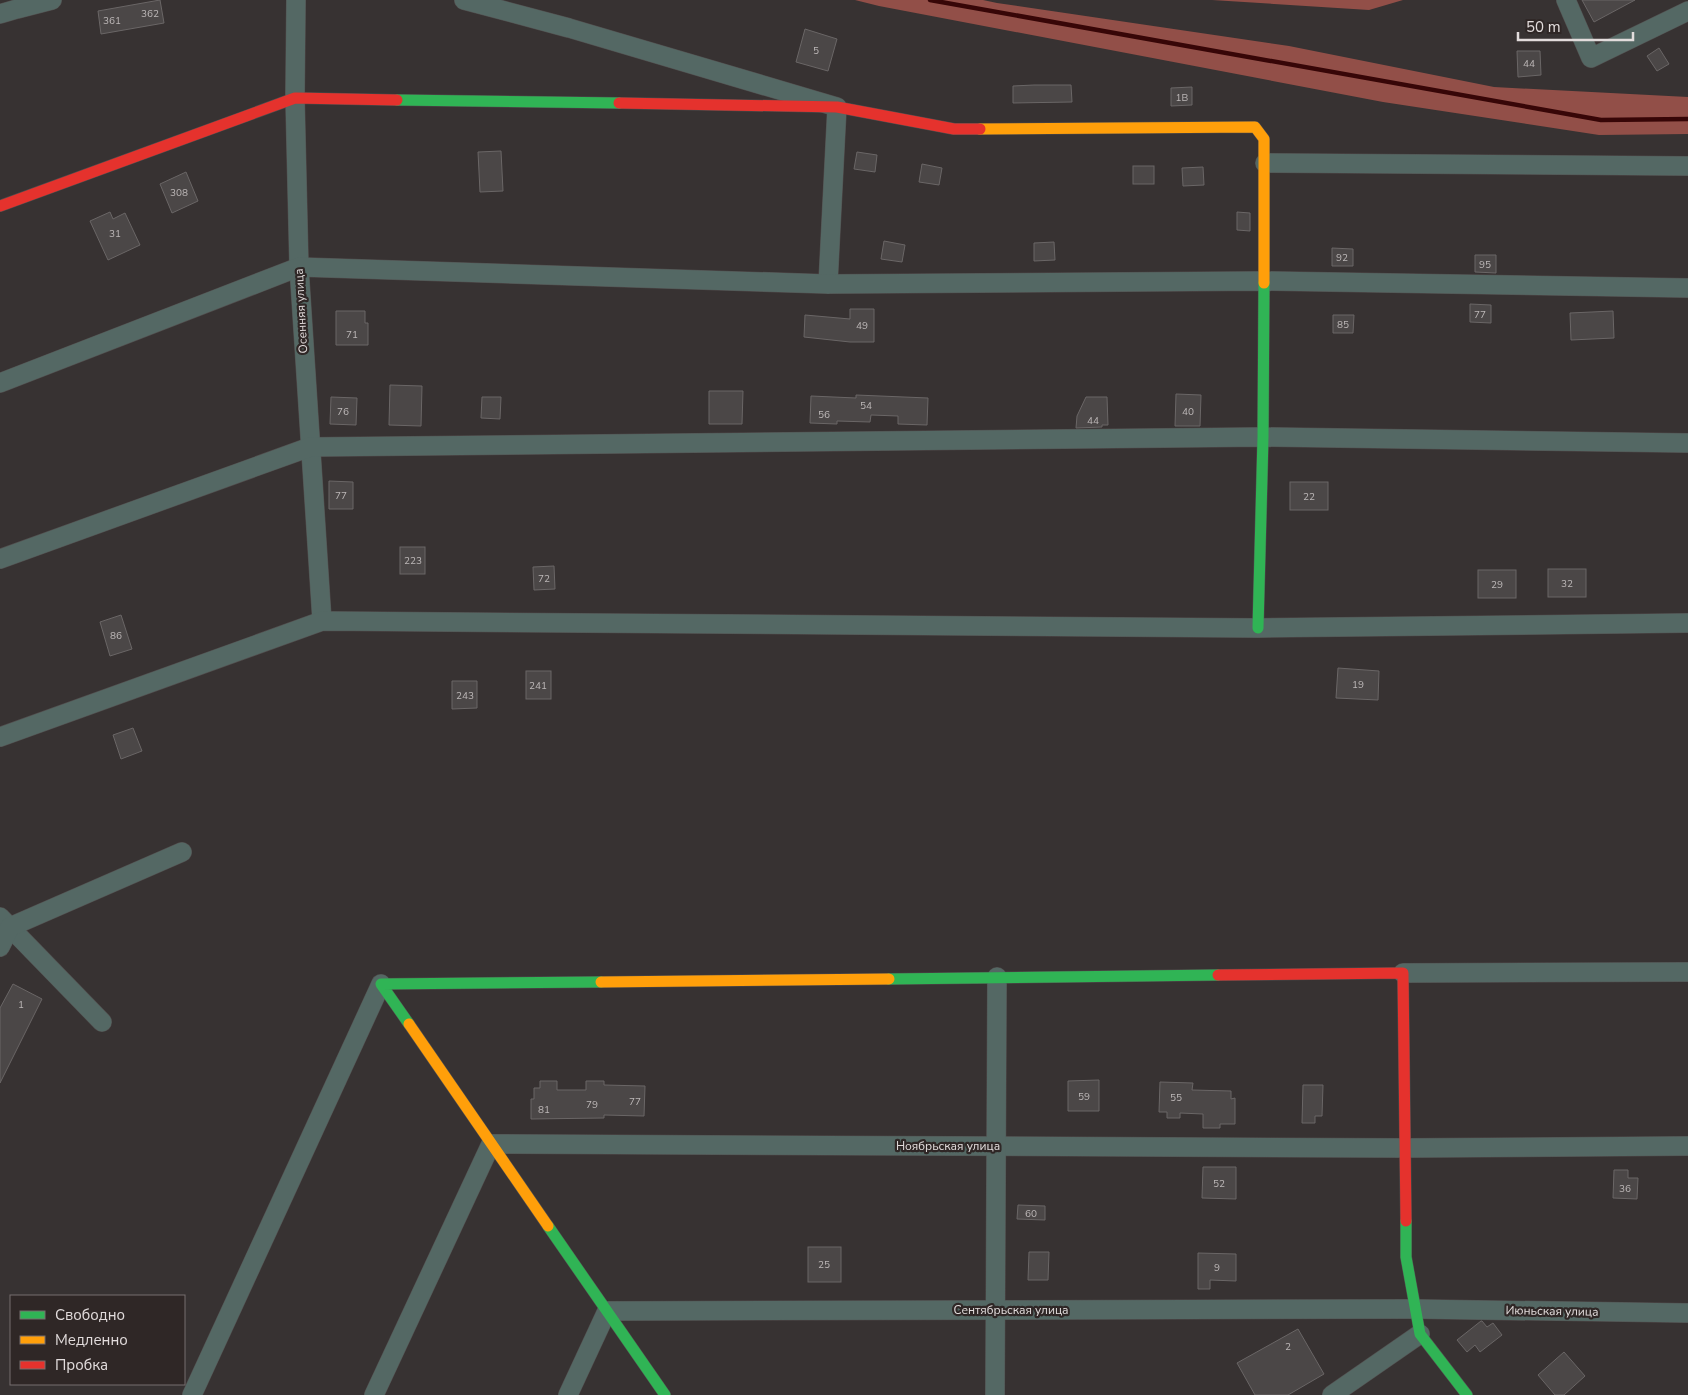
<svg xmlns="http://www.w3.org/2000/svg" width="1688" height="1395" font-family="'Nunito Sans',sans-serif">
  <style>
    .forest { fill: #924f48 }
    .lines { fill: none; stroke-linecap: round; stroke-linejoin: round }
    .stream { stroke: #370607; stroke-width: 4.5 }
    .building { fill: #4b4747; stroke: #6a6666 }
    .street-casing { stroke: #524e4e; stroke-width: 20 }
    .fast-casing { stroke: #524e4e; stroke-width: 12 }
    .slow-casing { stroke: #524e4e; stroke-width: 12 }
    .jam-casing { stroke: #524e4e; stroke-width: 12 }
    .street { stroke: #546864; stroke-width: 19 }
    .fast { stroke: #30b455; stroke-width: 11 }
    .slow { stroke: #ff9f0a; stroke-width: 11 }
    .jam { stroke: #e5322d; stroke-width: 11 }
    .labels { text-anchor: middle; stroke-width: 4.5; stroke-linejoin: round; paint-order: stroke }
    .number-label { font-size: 10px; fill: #bcb7b7 }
    .street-label { font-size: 12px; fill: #e2dcdc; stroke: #2f2726 }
  </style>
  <rect width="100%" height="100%" fill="#373232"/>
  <g class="forest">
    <polygon points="855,0 983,0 997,3 1289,46 1494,87 1688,97 1688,134 1599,135 1383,102 879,6"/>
    <polygon points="1212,0 1403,0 1369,10"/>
  </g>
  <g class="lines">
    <polyline class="stream" points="930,0 1601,120 1688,119"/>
  </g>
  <g class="building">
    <polygon points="160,0 164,23 101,34 98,11"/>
    <polygon points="1582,0 1635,0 1594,22"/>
    <polygon points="805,29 837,39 828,71 796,62"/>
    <polygon points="1659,48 1669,64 1657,71 1647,56"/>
    <polygon points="1517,51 1540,51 1541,75 1518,77"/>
    <polygon points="1034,85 1071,85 1072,102 1013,103 1013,86"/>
    <polygon points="1192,87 1192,105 1171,106 1171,88"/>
    <polygon points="501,151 503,191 480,192 478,152"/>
    <polygon points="857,152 877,155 875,172 854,169"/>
    <polygon points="922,164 942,168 939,185 919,182"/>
    <rect x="1133" y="166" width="21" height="18"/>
    <polygon points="1203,167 1204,185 1183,186 1182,168"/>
    <polygon points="186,172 198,201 172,213 160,184"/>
    <polygon points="110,212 113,219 125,213 140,245 108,260 90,221"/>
    <polygon points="1237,212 1250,213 1250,231 1237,230"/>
    <polygon points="884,241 905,245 902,262 881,259"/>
    <polygon points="1054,242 1055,260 1034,261 1034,243"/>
    <polygon points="1332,248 1353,249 1353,266 1332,266"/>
    <polygon points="1475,255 1496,255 1496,273 1475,272"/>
    <polygon points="1470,304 1491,305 1491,323 1470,322"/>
    <polygon points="850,309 874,309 874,342 850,342 804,337 805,315 850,319"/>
    <polygon points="336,311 365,311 365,323 368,323 368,345 336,345"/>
    <polygon points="1613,311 1614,338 1571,340 1570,313"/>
    <polygon points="1333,315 1354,315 1353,333 1333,333"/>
    <polygon points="390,385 422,386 421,426 389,425"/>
    <polygon points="709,391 743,391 742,424 709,424"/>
    <polygon points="1176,394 1201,395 1200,426 1175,426"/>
    <polygon points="856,395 928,398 927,425 898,424 898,416 871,415 870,422 837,421 837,424 810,423 811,396 856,398"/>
    <polygon points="331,397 357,398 356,425 330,424"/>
    <polygon points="482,397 501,397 500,419 481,418"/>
    <polygon points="1086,397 1107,397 1108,425 1102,425 1102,427 1076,428 1077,416"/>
    <polygon points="329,481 353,482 353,509 329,509"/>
    <rect x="1290" y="482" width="38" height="28"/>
    <rect x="400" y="547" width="25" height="27"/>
    <polygon points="554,566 555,589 534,590 533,567"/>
    <rect x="1548" y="569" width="38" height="28"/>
    <rect x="1478" y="570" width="38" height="28"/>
    <polygon points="121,615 132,649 110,656 100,622"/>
    <polygon points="1338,668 1379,671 1378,700 1336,698"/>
    <rect x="526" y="671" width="25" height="28"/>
    <polygon points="452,681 477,681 477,708 452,709"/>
    <polygon points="133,728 142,751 121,759 113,735"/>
    <polygon points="13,984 42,999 0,1083 0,1008"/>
    <polygon points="1099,1080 1099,1111 1068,1111 1068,1081"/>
    <polygon points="540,1081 557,1081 557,1090 586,1090 586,1081 604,1081 604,1085 645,1086 644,1116 604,1115 604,1118 531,1119 531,1099 534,1099 534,1088 540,1088"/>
    <polygon points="1160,1082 1193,1083 1192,1090 1231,1091 1231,1099 1235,1098 1235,1124 1220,1124 1220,1128 1203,1128 1203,1114 1180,1113 1180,1118 1167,1118 1167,1112 1159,1112"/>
    <polygon points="1303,1085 1323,1085 1322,1116 1315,1116 1315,1123 1302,1123"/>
    <polygon points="1203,1167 1236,1167 1236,1199 1202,1198"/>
    <polygon points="1614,1170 1628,1170 1628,1178 1638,1178 1637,1199 1613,1198"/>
    <polygon points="1018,1205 1045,1206 1045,1220 1017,1219"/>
    <rect x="808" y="1247" width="33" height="35"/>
    <polygon points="1029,1252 1049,1252 1048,1280 1028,1280"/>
    <polygon points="1198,1253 1236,1254 1236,1281 1210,1280 1210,1289 1198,1289"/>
    <polygon points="1481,1321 1482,1321 1487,1327 1493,1323 1502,1335 1480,1352 1475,1345 1467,1352 1457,1340"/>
    <polygon points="1298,1329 1324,1374 1288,1395 1255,1395 1237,1363"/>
    <polygon points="1564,1352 1585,1376 1564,1395 1555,1395 1538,1375"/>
  </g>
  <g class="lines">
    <defs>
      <g id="street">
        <polyline points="296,0 295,98 299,267 322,621"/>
        <polyline points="464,0 569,28 837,107 828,284"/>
        <polyline points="1566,0 1591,58 1688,11"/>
        <polyline points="0,14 17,9 52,0"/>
        <polyline points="1265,163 1688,166"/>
        <polyline points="0,383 299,267 828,284 1264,281 1688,288"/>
        <polyline points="0,559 310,447 1263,437 1688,443"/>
        <polyline points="0,737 322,621 1258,628 1688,623"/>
        <polyline points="0,917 102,1022"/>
        <polyline points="0,947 10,927 182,852"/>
        <polyline points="1403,973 1688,972"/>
        <polyline points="192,1395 381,984"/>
        <polyline points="374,1395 491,1144 1405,1148 1688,1146"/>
        <polyline points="568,1395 607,1311 1415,1309 1688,1313"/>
        <polyline points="995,1395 997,977"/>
        <polyline points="1332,1395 1420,1334"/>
      </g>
      <g id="fast">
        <polyline points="397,100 619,103"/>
        <polyline points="1258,628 1263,437 1264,283"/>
        <polyline points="889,979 1218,975"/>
        <polyline points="409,1024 381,984 601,982"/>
        <polyline points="1406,1221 1406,1257 1420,1334 1467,1395"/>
        <polyline points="548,1226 665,1395"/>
      </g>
      <g id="slow">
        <polyline points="980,129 1255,127 1264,139 1264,283"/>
        <polyline points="601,982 889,979"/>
        <polyline points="409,1024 548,1226"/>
      </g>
      <g id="jam">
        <polyline points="619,103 837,107 954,129 980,129"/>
        <polyline points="0,206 295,98 397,100"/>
        <polyline points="1218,975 1403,973 1406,1221"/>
      </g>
    </defs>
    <use href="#street" class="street-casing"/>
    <use href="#fast" class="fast-casing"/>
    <use href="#slow" class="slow-casing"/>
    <use href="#jam" class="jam-casing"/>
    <use href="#street" class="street"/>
    <use href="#fast" class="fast"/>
    <use href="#slow" class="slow"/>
    <use href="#jam" class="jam"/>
  </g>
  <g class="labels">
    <g class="number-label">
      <text x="150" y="17">362</text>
      <text x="112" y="24">361</text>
      <text x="816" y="54">5</text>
      <text x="1529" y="67">44</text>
      <text x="1182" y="101">1В</text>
      <text x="179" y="196">308</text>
      <text x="115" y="237">31</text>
      <text x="1342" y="261">92</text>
      <text x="1485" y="268">95</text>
      <text x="1480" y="318">77</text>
      <text x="1343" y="328">85</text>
      <text x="862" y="329">49</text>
      <text x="352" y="338">71</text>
      <text x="866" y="409">54</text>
      <text x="343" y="415">76</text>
      <text x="1188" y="415">40</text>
      <text x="824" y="418">56</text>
      <text x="1093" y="424">44</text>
      <text x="341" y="499">77</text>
      <text x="1309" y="500">22</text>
      <text x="413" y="564">223</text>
      <text x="544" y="582">72</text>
      <text x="1567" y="587">32</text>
      <text x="1497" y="588">29</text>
      <text x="116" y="639">86</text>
      <text x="1358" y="688">19</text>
      <text x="538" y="689">241</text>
      <text x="465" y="699">243</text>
      <text x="21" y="1008">1</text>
      <text x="1084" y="1100">59</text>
      <text x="1176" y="1101">55</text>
      <text x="635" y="1105">77</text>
      <text x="592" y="1108">79</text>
      <text x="544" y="1113">81</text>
      <text x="1219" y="1187">52</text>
      <text x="1625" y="1192">36</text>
      <text x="1031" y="1217">60</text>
      <text x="824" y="1268">25</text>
      <text x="1217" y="1271">9</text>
      <text x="1288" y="1350">2</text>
    </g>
    <g class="street-label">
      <text transform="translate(301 311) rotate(-93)" y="4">Осенняя улица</text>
      <text x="948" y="1150">Ноябрьская улица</text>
      <text x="1011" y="1314">Сентябрьская улица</text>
      <text transform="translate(1552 1311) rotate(1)" y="4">Июньская улица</text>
    </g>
  </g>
  <rect x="10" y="1295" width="175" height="90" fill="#2f2726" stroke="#776f6f"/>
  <rect x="20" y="1311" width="25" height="8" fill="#30b455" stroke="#776f6f"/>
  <text x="55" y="1320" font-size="15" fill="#e2dcdc">Свободно</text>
  <rect x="20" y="1336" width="25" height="8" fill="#ff9f0a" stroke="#776f6f"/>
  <text x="55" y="1345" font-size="15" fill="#e2dcdc">Медленно</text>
  <rect x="20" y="1361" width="25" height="8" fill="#e5322d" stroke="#776f6f"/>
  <text x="55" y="1370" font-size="15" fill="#e2dcdc">Пробка</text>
  <path d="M1518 32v8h115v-8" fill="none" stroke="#e2dcdc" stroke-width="2.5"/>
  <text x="1526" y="32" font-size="15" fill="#e2dcdc" stroke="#2f2726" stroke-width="4" paint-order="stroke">50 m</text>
</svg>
